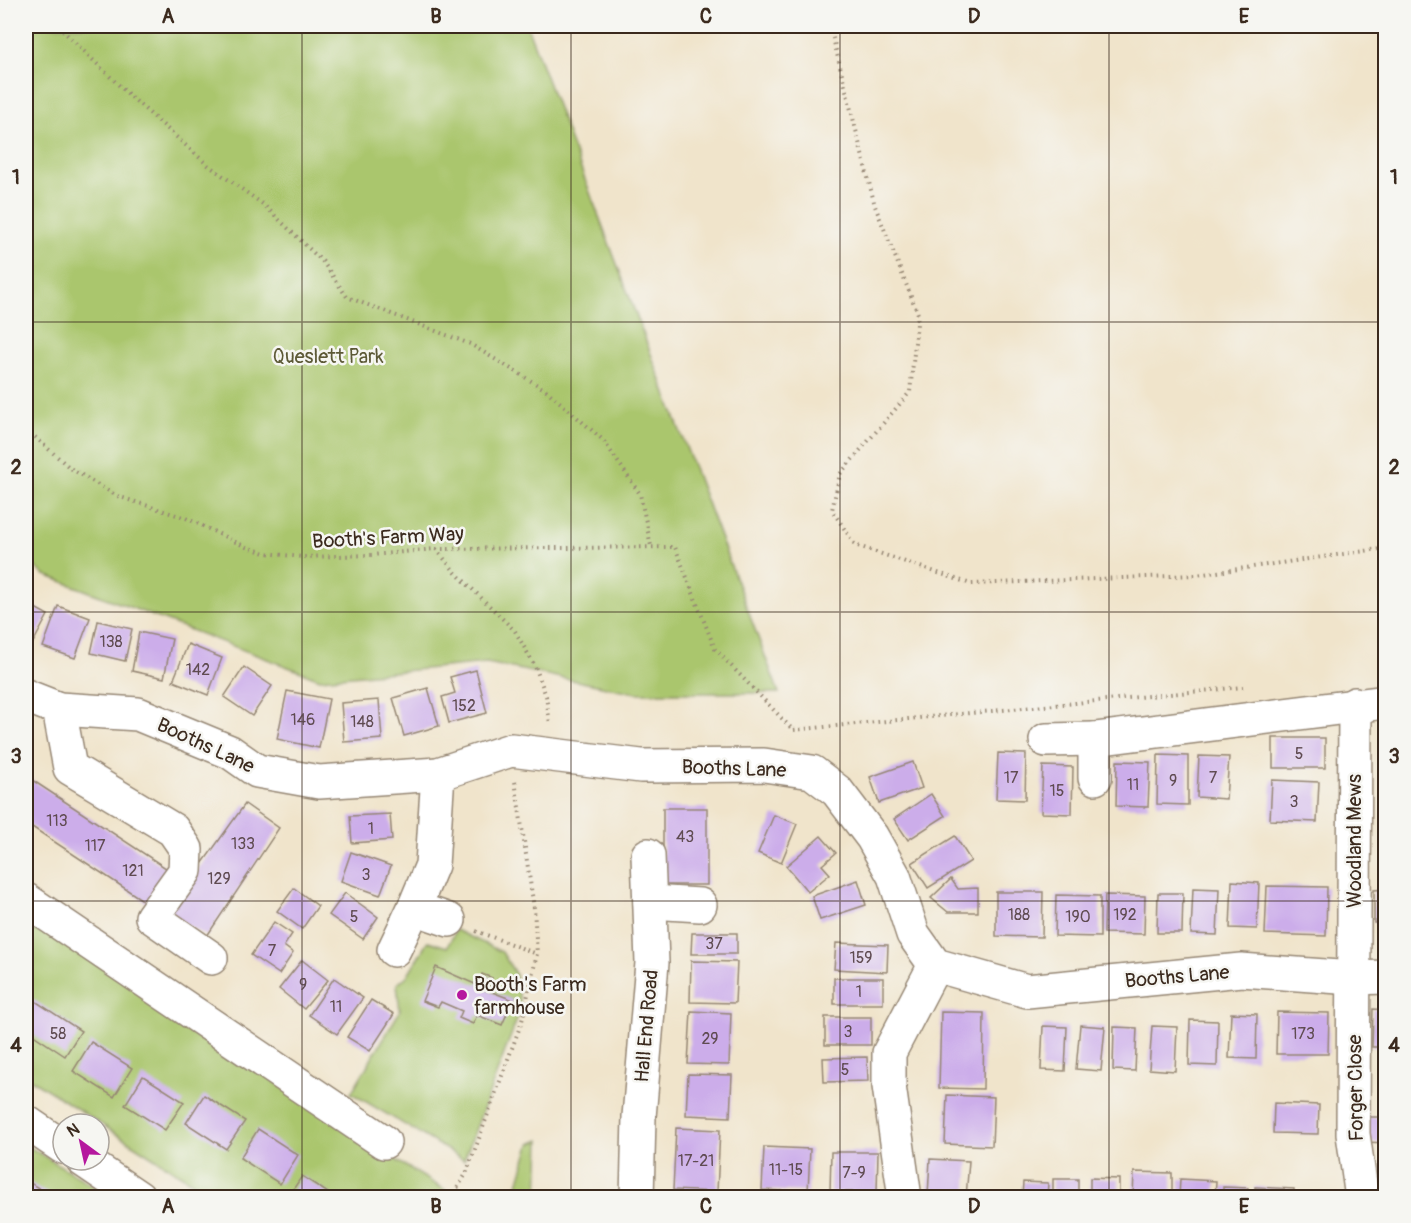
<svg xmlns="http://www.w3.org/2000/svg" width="1411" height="1223" font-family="Pangolin,sans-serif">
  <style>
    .green { fill: #aac66d; stroke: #727846; stroke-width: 1.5 }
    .forest { fill: #87ab60; stroke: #616a3f; stroke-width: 1.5 }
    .building { fill: #ccadea }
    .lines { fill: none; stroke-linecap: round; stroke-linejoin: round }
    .minor-casing { stroke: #968774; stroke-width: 36 }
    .path { stroke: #968774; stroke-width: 4; stroke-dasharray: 1.5 4.5; stroke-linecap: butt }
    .minor { stroke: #fff; stroke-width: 33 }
    .grid { fill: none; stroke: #3b2a1e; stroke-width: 1.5; stroke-opacity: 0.55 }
    .poi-dot { fill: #b5179e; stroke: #f6f6f2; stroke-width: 2 }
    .labels { text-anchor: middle; stroke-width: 5; stroke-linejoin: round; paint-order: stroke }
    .number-label { font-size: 16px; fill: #5f4b51 }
    .park-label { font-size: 20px; fill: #5c5936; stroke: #f6f6f2 }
    .street-label { font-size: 20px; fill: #3b2a1e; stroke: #f6f6f2 }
    .poi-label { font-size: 20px; fill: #3b2a1e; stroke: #f6f6f2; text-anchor: start }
    .neatline { fill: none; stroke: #3b2a1e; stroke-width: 2 }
    .grid-label { font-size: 20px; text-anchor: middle; font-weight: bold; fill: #3b2a1e }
  </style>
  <rect width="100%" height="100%" fill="#f6f6f2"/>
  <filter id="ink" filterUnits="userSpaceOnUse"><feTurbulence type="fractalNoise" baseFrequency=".0167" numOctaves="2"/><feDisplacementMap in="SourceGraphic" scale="12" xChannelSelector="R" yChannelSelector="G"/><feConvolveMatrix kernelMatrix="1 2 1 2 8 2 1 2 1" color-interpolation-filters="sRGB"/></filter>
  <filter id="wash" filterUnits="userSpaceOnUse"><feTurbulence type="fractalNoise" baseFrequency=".008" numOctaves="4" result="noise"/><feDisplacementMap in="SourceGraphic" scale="24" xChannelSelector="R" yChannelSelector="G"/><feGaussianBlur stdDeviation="1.35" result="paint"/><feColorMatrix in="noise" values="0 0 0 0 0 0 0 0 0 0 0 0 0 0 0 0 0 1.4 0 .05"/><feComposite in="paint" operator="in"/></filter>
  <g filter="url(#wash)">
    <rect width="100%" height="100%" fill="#f0e4cb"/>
    <g class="green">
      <polygon points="26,26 527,26 779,693 636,693 487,663 320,679 45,575 26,560"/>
      <polygon points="26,915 358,1137 445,1190 440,1197 215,1197 26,1076"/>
      <polygon points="456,930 502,952 516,975 521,1009 464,1160 351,1093 400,1011 397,984 407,976 428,941 447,947"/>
      <polygon points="540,1140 538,1197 514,1198 530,1144"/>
      <polygon points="26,1145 112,1197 26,1197"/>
    </g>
    <polygon class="forest" points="475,1193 515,1195 514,1197 472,1197"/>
    <g id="blocks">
      <g class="building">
        <polygon points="26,603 48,615 29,650 26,648"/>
        <polygon points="58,606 90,618 75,658 43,647"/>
        <polygon points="98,621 132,629 125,661 91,653"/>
        <polygon points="139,632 172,639 164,678 132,671"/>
        <polygon points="188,644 222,658 208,695 173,681"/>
        <polygon points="244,667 272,686 252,716 224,697"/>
        <polygon points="476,670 487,713 449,723 442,697 455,693 450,677"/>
        <polygon points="428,688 439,726 404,736 393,698"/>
        <polygon points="287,691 329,699 319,748 277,739"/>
        <polygon points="379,700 382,739 344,742 341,703"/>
        <rect x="1273" y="738" width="52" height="30"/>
        <polygon points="998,753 1026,754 1025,800 996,799"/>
        <polygon points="1158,755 1188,756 1188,805 1157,804"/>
        <polygon points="1199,756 1229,757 1226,799 1197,797"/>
        <polygon points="1117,761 1150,762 1148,807 1116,806"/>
        <polygon points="913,762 922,788 879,803 870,777"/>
        <polygon points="1043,766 1073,767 1072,814 1041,813"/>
        <polygon points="26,776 172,872 182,892 245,804 279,828 207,936 150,905 26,823"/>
        <polygon points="1272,780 1319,782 1317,822 1270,820"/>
        <polygon points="931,794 945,816 908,840 894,819"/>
        <rect x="663" y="808" width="44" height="77"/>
        <polygon points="390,814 392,840 352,843 350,816"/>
        <polygon points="774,815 797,824 781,863 758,853"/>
        <polygon points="821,836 836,853 822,865 830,874 808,892 786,866"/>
        <polygon points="955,836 971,861 928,888 912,863"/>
        <polygon points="351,852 391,866 380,895 341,881"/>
        <polygon points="951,879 958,889 978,888 978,912 948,912 931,898"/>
        <polygon points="858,880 866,905 820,920 812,896"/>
        <polygon points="1232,881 1259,883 1257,929 1230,928"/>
        <polygon points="1267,886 1327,887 1326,936 1265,934"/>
        <polygon points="294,888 318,906 302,929 277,911"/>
        <polygon points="1193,888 1219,889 1217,935 1191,934"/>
        <polygon points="1386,889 1386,923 1374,923 1374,890"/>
        <polygon points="996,892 1043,892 1042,937 996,936"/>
        <polygon points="345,893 378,917 363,939 329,915"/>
        <polygon points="1158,893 1183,893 1182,933 1157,933"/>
        <polygon points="1056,895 1100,896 1100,937 1055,936"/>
        <polygon points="1105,895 1145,896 1144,934 1104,933"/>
        <polygon points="274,922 292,934 284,946 293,953 279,974 251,955"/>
        <polygon points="692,933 737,933 737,954 691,954"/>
        <polygon points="836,943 888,945 887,972 834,969"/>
        <polygon points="302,960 328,980 304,1009 279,989"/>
        <polygon points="691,961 737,962 735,1003 690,1002"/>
        <polygon points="436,967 477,985 482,974 492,978 487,990 513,1000 502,1025 477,1015 473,1024 459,1018 462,1011 441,1002 438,1007 422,1001"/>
        <polygon points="334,978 363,998 337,1034 309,1015"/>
        <rect x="834" y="978" width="49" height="26"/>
        <polygon points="26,995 81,1031 65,1056 26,1030"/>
        <polygon points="371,1000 394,1014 370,1051 347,1037"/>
        <polygon points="1373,1009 1386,1010 1386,1047 1372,1047"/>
        <polygon points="691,1011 731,1013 729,1065 688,1064"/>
        <polygon points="941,1012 984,1013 983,1089 939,1088"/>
        <polygon points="1277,1012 1329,1013 1328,1054 1276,1054"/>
        <polygon points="1231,1013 1257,1014 1256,1059 1229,1058"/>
        <rect x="825" y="1017" width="46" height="28"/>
        <polygon points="1190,1020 1218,1021 1217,1066 1189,1065"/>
        <polygon points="1080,1025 1105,1027 1101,1071 1076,1069"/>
        <polygon points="1043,1026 1067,1027 1065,1071 1041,1070"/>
        <polygon points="1152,1026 1177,1027 1175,1071 1149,1069"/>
        <polygon points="1114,1027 1137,1028 1135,1071 1113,1070"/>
        <polygon points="91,1042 132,1068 114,1097 73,1071"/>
        <polygon points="867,1057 868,1081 824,1082 823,1058"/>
        <polygon points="688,1074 732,1075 730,1117 686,1115"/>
        <polygon points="143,1076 184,1102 165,1130 125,1105"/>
        <polygon points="204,1095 245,1121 226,1149 186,1123"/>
        <polygon points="947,1095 994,1097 992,1146 945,1144"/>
        <polygon points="1274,1103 1319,1105 1318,1134 1273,1133"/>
        <polygon points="1366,1117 1386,1117 1386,1143 1366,1142"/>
        <polygon points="676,1128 720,1130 717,1192 673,1190"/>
        <polygon points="258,1129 298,1155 280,1184 240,1158"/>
        <polygon points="764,1147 810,1149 808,1192 762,1190"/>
        <polygon points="831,1152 878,1152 877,1192 830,1192"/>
        <polygon points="930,1159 969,1161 966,1197 928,1196"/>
        <polygon points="1134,1172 1172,1173 1172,1197 1133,1197"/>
        <polygon points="302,1176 322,1189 334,1197 288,1197"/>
        <polygon points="1090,1178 1119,1179 1119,1197 1090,1197"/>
        <rect x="1053" y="1179" width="25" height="18"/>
        <polygon points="1180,1179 1216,1181 1215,1197 1179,1197"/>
        <polygon points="26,1180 35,1186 53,1197 26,1197"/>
        <polygon points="1023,1182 1048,1183 1047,1197 1022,1197"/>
        <polygon points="1223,1187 1248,1188 1247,1197 1223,1197"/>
        <polygon points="1255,1187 1294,1189 1294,1197 1255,1197"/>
        <polygon points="1304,1195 1328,1196 1328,1197 1303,1197"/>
      </g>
    </g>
  </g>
  <g filter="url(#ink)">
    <use href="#blocks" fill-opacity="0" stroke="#968774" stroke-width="1.5"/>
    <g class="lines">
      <defs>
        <g id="minor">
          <polyline points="26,696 59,709 138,714 230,752 257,771 319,782 438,774 511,750 641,766 764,765 812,772 837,791 872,837 894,876 913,934 935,965 1027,991 1241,970 1353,978 1386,977"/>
          <polyline points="1355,704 1353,1134 1362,1198"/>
          <polyline points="59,709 70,768 173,830 186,849 185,871 152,917 211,958"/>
          <polyline points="1046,740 1095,739 1386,702"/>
          <polyline points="1095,778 1095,739"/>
          <polyline points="26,900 384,1142"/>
          <polyline points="650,902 700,905"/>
          <polyline points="414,908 449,920"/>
          <polyline points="394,950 414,908 432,865 438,774"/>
          <polyline points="26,1122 63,1147"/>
          <polyline points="83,1160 139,1198"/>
          <polyline points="637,1198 639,1117 652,963 648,855"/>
          <polyline points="905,1198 889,1086 889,1053 935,965"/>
        </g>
      </defs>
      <use href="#minor" class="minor-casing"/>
      <g class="path">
        <polyline points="58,26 129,95 208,165 264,205 323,262 347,297 470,344 546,390 603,440 640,494 651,546"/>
        <polyline points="830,26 875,206 918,314 910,392 840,474 832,510 855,545 971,584 1196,575 1386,548"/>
        <polyline points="26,429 70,468 117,496 186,518 246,547 265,553 302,557 372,555 435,549 675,547 715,649 793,730 1243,687"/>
        <polyline points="436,549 456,573 515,631 535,666 546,696 550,724"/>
        <polyline points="476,931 537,954"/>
        <polyline points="451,1198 466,1174 522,1021 537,954 534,908 515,781"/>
      </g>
      <use href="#minor" class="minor"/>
    </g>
  </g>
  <path class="grid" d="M 302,26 L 302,1198M 571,26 L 571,1198M 840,26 L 840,1198M 1109,26 L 1109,1198M 26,322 L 1386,322M 26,612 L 1386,612M 26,901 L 1386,901"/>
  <circle class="poi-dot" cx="462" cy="995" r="6"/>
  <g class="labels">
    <g class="number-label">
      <text x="111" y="647">138</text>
      <text x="198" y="675">142</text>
      <text x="464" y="711">152</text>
      <text x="303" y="725">146</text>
      <text x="362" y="727">148</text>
      <text x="1299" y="759">5</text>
      <text x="1011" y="783">17</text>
      <text x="1213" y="783">7</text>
      <text x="1173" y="786">9</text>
      <text x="1133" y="790">11</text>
      <text x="1057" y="796">15</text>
      <text x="1294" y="807">3</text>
      <text x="57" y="826">113</text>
      <text x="371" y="834">1</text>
      <text x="685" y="842">43</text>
      <text x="243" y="849">133</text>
      <text x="95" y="851">117</text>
      <text x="133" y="876">121</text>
      <text x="366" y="880">3</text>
      <text x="219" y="884">129</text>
      <text x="1019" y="920">188</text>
      <text x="1125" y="920">192</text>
      <text x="354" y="922">5</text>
      <text x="1078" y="922">190</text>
      <text x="714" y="949">37</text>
      <text x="272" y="956">7</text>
      <text x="861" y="963">159</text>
      <text x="303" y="990">9</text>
      <text x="859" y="997">1</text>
      <text x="336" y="1012">11</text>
      <text x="848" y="1037">3</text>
      <text x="58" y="1039">58</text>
      <text x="1303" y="1039">173</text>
      <text x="710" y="1044">29</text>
      <text x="845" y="1075">5</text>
      <text x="696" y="1166">17-21</text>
      <text x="786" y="1175">11-15</text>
      <text x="854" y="1178">7-9</text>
    </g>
    <g class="park-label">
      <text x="328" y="363">Queslett Park</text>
    </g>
    <g class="street-label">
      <text transform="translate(388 537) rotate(-3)" y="7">Booth's Farm Way</text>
      <text transform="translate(206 745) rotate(25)" y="7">Booths Lane</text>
      <text transform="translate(734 768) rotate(2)" y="7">Booths Lane</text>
      <text transform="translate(1354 841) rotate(-90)" y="7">Woodland Mews</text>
      <text transform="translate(1177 976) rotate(-5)" y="7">Booths Lane</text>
      <text transform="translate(646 1026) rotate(-85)" y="7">Hall End Road</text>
      <text transform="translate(1355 1088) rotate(-91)" y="7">Forger Close</text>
    </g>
    <g class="poi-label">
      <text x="474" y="991">Booth's Farm<tspan x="474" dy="23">farmhouse</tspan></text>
    </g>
  </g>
  <rect width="1411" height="1223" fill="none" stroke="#f6f6f2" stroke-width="66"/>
  <g transform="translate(81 1142) rotate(327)"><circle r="28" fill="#f6f6f2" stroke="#aba49d" stroke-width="1.5"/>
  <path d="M0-4.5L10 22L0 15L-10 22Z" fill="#b5179e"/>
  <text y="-9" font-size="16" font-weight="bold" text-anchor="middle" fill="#3b2a1e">N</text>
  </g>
  <rect x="33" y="33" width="1345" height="1157" class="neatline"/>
  <g class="grid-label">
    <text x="168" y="23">A</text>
    <text x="436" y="23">B</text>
    <text x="706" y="23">C</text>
    <text x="974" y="23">D</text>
    <text x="1244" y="23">E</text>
    <text x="16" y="184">1</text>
    <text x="1394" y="184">1</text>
    <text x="16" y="474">2</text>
    <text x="1394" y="474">2</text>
    <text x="16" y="763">3</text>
    <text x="1394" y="763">3</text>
    <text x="16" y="1052">4</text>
    <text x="1394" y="1052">4</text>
    <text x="168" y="1213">A</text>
    <text x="436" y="1213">B</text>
    <text x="706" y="1213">C</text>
    <text x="974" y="1213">D</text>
    <text x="1244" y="1213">E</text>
  </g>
</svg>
